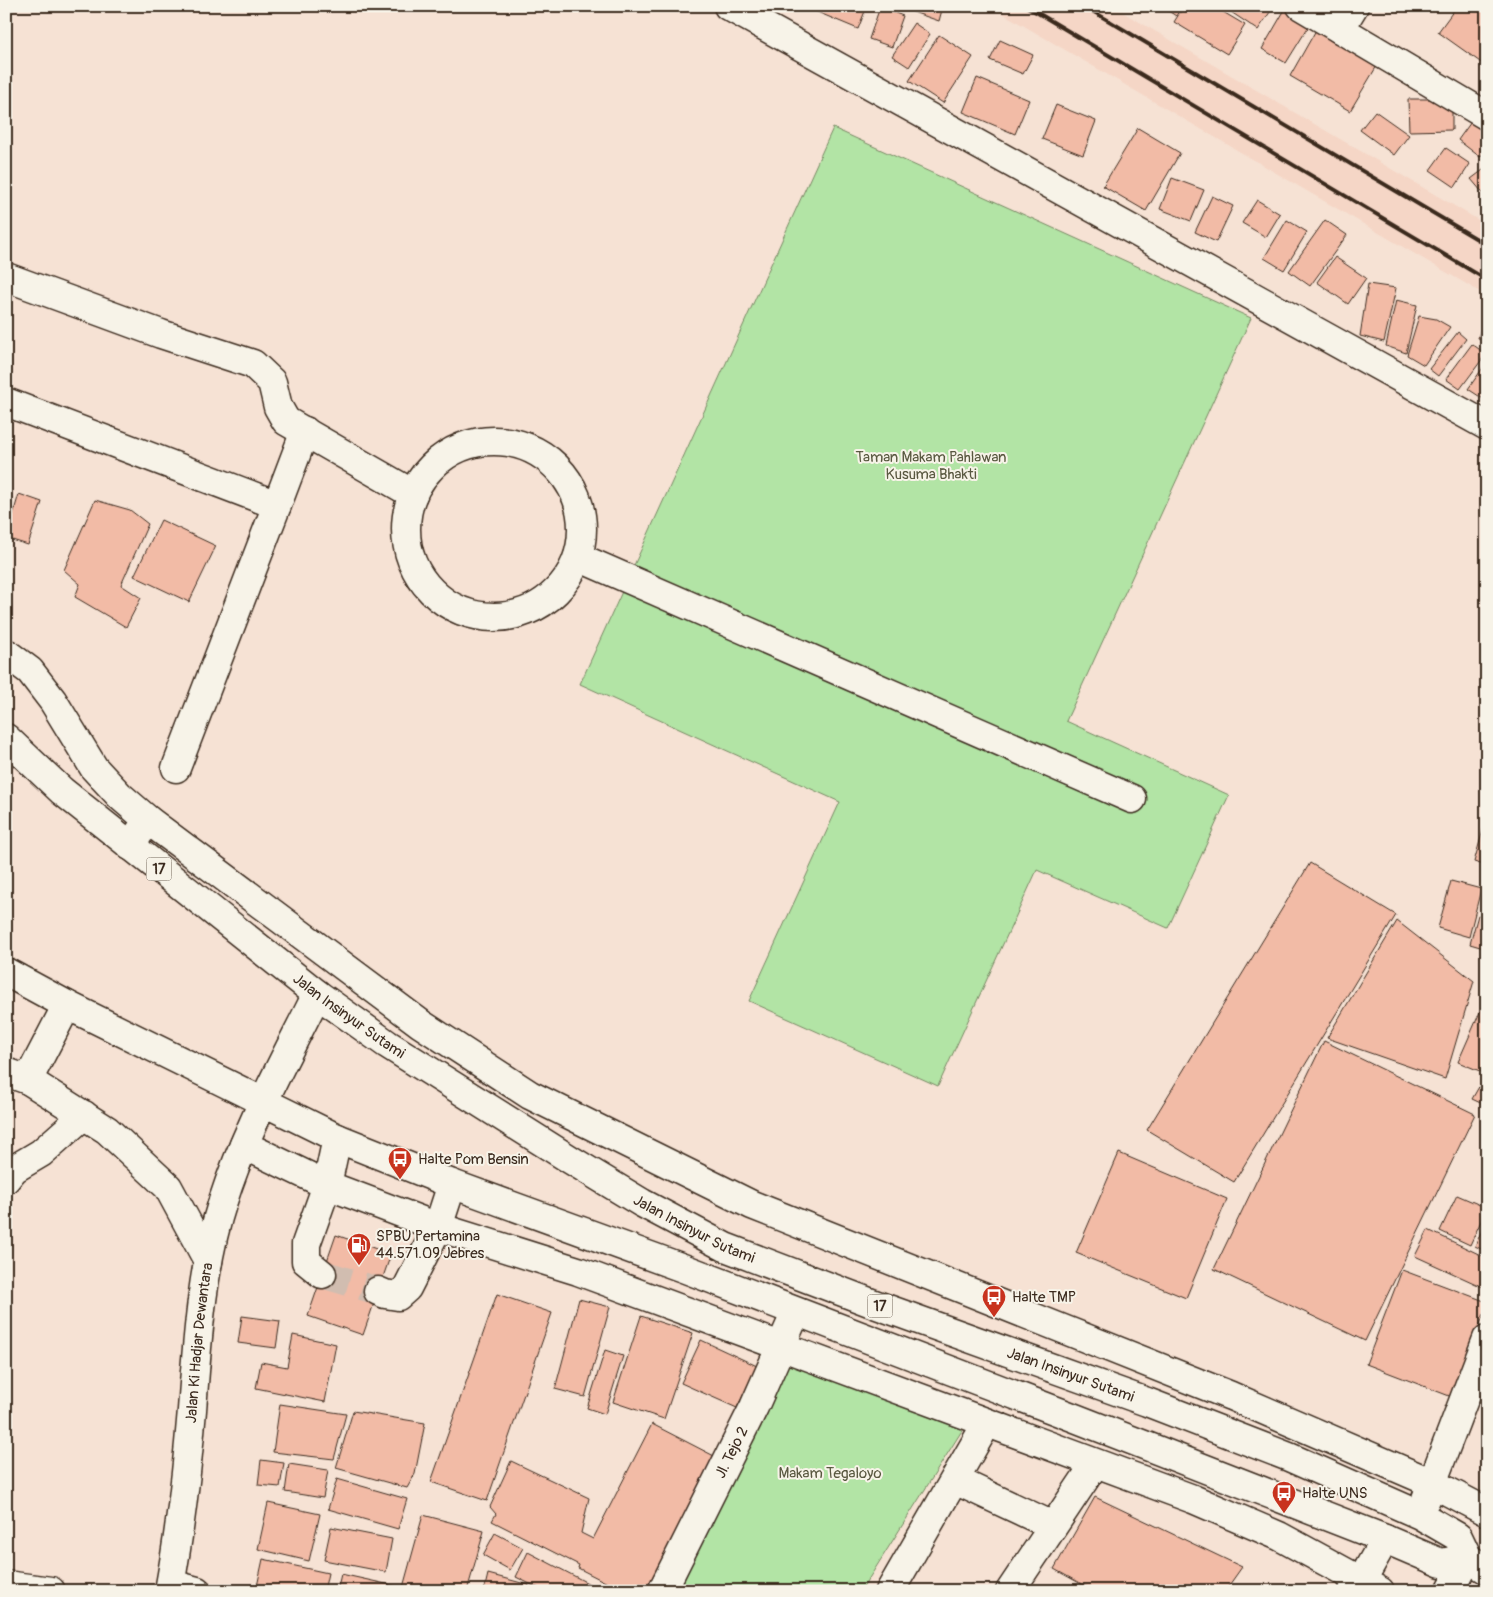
<svg xmlns="http://www.w3.org/2000/svg" width="1493" height="1597" font-family="Pangolin,sans-serif">
  <style>
    .built { fill: #f5d6c6 }
    .green { fill: #b2e4a5; stroke: #768762 }
    .building { fill: #f2bba6; stroke: #3b2a1e }
    .lines { fill: none; stroke-linecap: round; stroke-linejoin: round }
    .minor-tunnel { stroke: #d1bdb0; stroke-width: 28; stroke-dasharray: 28 14; stroke-linecap: butt }
    .minor-casing { stroke: #3b2a1e; stroke-width: 31 }
    .major-casing { stroke: #3b2a1e; stroke-width: 31 }
    .highway-casing { stroke: #3b2a1e; stroke-width: 31 }
    .minor { stroke: #f7f3e8; stroke-width: 28 }
    .major { stroke: #f7f3e8; stroke-width: 28 }
    .highway { stroke: #f7f3e8; stroke-width: 28 }
    .rail { stroke: #3b2a1e; stroke-width: 4 }
    .labels { text-anchor: middle; stroke-width: 4; stroke-linejoin: round; paint-order: stroke }
    .shield { fill: #f7f3e8; stroke: #73665b; stroke-width: 1 }
    .shield-label { font-size: 14px; font-weight: bold; fill: #3b2a1e }
    .park-label { font-size: 15px; fill: #595840; stroke: #f7f3e8 }
    .street-label { font-size: 15px; fill: #3b2a1e; stroke: #f7f3e8 }
    .poi-label { font-size: 15px; fill: #3b2a1e; stroke: #f7f3e8; text-anchor: start }
  </style>
  <rect width="100%" height="100%" fill="#f6e2d4"/>
  <filter id="ink" filterUnits="userSpaceOnUse"><feTurbulence type="fractalNoise" baseFrequency=".02" numOctaves="2"/><feDisplacementMap in="SourceGraphic" scale="10" xChannelSelector="R" yChannelSelector="G"/><feConvolveMatrix kernelMatrix="1 2 1 2 8 2 1 2 1" color-interpolation-filters="sRGB"/></filter>
  <g filter="url(#ink)">
    <polygon class="built" points="990,6 1112,6 1328,132 1487,225 1487,296"/>
    <g class="green">
      <polygon points="833,128 1251,318 1066,721 1229,795 1168,928 1037,870 938,1086 749,1001 840,802 580,684"/>
      <polygon points="787,1362 963,1429 861,1591 673,1591"/>
    </g>
    <g class="building">
      <polygon points="811,6 867,6 858,29 810,9"/>
      <polygon points="911,6 943,6 939,21 910,11"/>
      <polygon points="1161,6 1182,6 1176,16"/>
      <polygon points="1184,6 1213,6 1245,25 1227,54 1174,22"/>
      <polygon points="1222,6 1274,6 1258,30"/>
      <polygon points="1287,6 1312,21 1286,63 1262,49"/>
      <polygon points="1457,6 1487,6 1487,58 1483,64 1438,32"/>
      <polygon points="880,7 903,16 892,47 869,39"/>
      <polygon points="914,23 930,34 909,67 892,56"/>
      <polygon points="1320,23 1381,59 1350,111 1290,76"/>
      <polygon points="939,35 973,57 943,103 909,81"/>
      <polygon points="1000,40 1033,55 1023,74 990,60"/>
      <polygon points="977,78 1029,100 1015,134 963,112"/>
      <polygon points="1408,99 1452,99 1452,130 1409,131"/>
      <polygon points="1056,105 1096,121 1083,155 1042,139"/>
      <polygon points="1375,111 1409,135 1394,155 1360,130"/>
      <polygon points="1476,115 1487,124 1487,149 1480,157 1458,140"/>
      <polygon points="1138,128 1180,153 1146,211 1103,186"/>
      <polygon points="1446,148 1470,164 1455,187 1430,170"/>
      <polygon points="1487,167 1487,198 1471,179"/>
      <polygon points="1172,178 1204,190 1191,221 1160,209"/>
      <polygon points="1212,196 1233,206 1216,242 1195,232"/>
      <polygon points="1257,200 1280,214 1266,237 1242,223"/>
      <polygon points="1287,220 1307,232 1284,270 1264,258"/>
      <polygon points="1325,220 1347,235 1310,286 1289,271"/>
      <polygon points="1335,257 1366,278 1348,304 1317,282"/>
      <polygon points="1368,284 1396,288 1384,342 1360,336"/>
      <polygon points="1396,300 1417,305 1406,353 1386,346"/>
      <polygon points="1487,307 1487,340 1478,338"/>
      <polygon points="1419,316 1436,319 1450,327 1424,365 1407,355"/>
      <polygon points="1458,332 1466,339 1438,376 1429,369"/>
      <polygon points="1472,344 1486,354 1460,389 1446,379"/>
      <polygon points="1487,362 1487,397 1485,400 1468,389"/>
      <polygon points="19,494 42,502 28,545 6,538"/>
      <polygon points="95,500 130,510 148,524 121,585 141,598 126,627 75,597 80,584 64,570"/>
      <polygon points="161,520 216,546 189,602 134,576"/>
      <polygon points="1487,816 1487,866 1474,862"/>
      <polygon points="1310,863 1396,915 1234,1182 1147,1130"/>
      <polygon points="1451,881 1481,889 1469,937 1438,928"/>
      <polygon points="1478,915 1487,917 1487,949 1470,944"/>
      <polygon points="1397,921 1474,981 1445,1079 1327,1038"/>
      <polygon points="1484,1003 1487,1004 1487,1074 1458,1062"/>
      <polygon points="1324,1041 1475,1114 1365,1341 1214,1269"/>
      <polygon points="1480,1085 1487,1089 1487,1106 1472,1099"/>
      <polygon points="1119,1153 1227,1199 1186,1298 1076,1253"/>
      <polygon points="1457,1195 1487,1208 1470,1245 1440,1231"/>
      <polygon points="1487,1219 1487,1252 1475,1246"/>
      <polygon points="1428,1230 1487,1258 1487,1289 1415,1256"/>
      <polygon points="336,1235 391,1254 363,1335 308,1316"/>
      <polygon points="1402,1270 1487,1302 1487,1306 1452,1397 1366,1364"/>
      <polygon points="497,1294 552,1313 487,1501 431,1482"/>
      <polygon points="579,1299 610,1307 585,1397 555,1389"/>
      <polygon points="242,1316 280,1321 276,1348 238,1343"/>
      <polygon points="641,1316 693,1333 664,1419 613,1402"/>
      <polygon points="293,1335 336,1344 325,1402 256,1388 261,1362 287,1367"/>
      <polygon points="701,1340 757,1366 737,1408 681,1383"/>
      <polygon points="605,1350 623,1356 605,1414 587,1408"/>
      <polygon points="280,1404 346,1414 334,1459 273,1452"/>
      <polygon points="353,1411 425,1423 415,1474 407,1488 336,1468"/>
      <polygon points="652,1424 718,1458 650,1591 623,1591 578,1568 579,1565 492,1521 496,1514 490,1507 511,1461 589,1498 581,1533 593,1539"/>
      <polygon points="261,1460 284,1463 280,1487 258,1485"/>
      <polygon points="289,1464 328,1470 323,1498 285,1492"/>
      <polygon points="337,1479 407,1499 398,1529 328,1509"/>
      <polygon points="1095,1497 1242,1567 1225,1591 1094,1591 1054,1569"/>
      <polygon points="268,1503 320,1514 309,1561 258,1549"/>
      <polygon points="423,1515 484,1531 467,1591 402,1591"/>
      <polygon points="331,1527 392,1539 386,1572 324,1560"/>
      <polygon points="495,1533 523,1548 510,1570 483,1555"/>
      <polygon points="528,1552 603,1591 544,1591 516,1577"/>
      <polygon points="263,1559 328,1573 324,1591 256,1591"/>
      <polygon points="341,1574 395,1586 394,1591 337,1591"/>
      <polygon points="488,1574 529,1585 527,1591 484,1591"/>
    </g>
    <g class="lines">
      <polyline class="minor-tunnel" points="322,1274 378,1291"/>
      <defs>
        <g id="minor">
          <polyline points="728,6 1487,426"/>
          <polyline points="1301,6 1487,116"/>
          <polyline points="1340,29 1354,6"/>
          <polyline points="6,277 161,334 253,364 272,382 278,407 286,421 413,494"/>
          <polyline points="6,402 277,505 305,431"/>
          <circle cx="494" cy="529" r="88"/>
          <polyline points="578,557 1132,799"/>
          <polyline points="6,653 30,671 53,701 94,768 120,796 148,820 421,1024 530,1095 752,1205 1231,1396 1432,1483 1487,1512"/>
          <polyline points="176,768 277,505"/>
          <polyline points="244,1145 327,1185 438,1227 578,1271 1193,1499 1279,1536 1380,1591"/>
          <polyline points="6,1179 14,1169 41,1153 84,1115"/>
          <polyline points="322,1274 306,1261 306,1244 327,1185 337,1138"/>
          <polyline points="378,1291 385,1294 398,1296 407,1288 438,1227 452,1184"/>
          <polyline points="955,1480 1053,1526"/>
          <polyline points="1426,1499 1487,1339"/>
          <polyline points="171,1584 197,1591"/>
          <polyline points="6,1585 51,1591"/>
          <path id="s1" d="M 662,1591 L 754,1407 L 796,1312"/>
          <polyline points="890,1591 987,1423"/>
          <polyline points="1010,1591 1095,1464"/>
          <polyline points="1353,1591 1362,1580 1385,1539"/>
          <polyline points="1450,1591 1468,1558"/>
        </g>
        <g id="major">
          <polyline points="6,1072 28,1080 107,1130 168,1187 208,1261"/>
          <path id="s2" d="M 169,1591 C 180,1531 187,1471 192,1410 C 197,1344 202,1264 223,1201 C 246,1129 284,1061 317,994"/>
        </g>
        <g id="highway">
          <path id="s3" d="M 6,738 L 62,791 L 317,994 L 387,1044 L 571,1160 L 642,1203 L 725,1247 L 877,1305 L 1147,1402 L 1289,1457 L 1420,1515 L 1458,1537 L 1468,1558 L 1487,1570"/>
          <polyline points="130,846 148,820"/>
          <polyline points="6,972 67,1005 337,1138 452,1184 683,1268 1075,1418 1385,1539 1441,1563 1468,1558"/>
          <polyline points="28,1080 67,1005"/>
        </g>
      </defs>
      <use href="#minor" class="minor-casing"/>
      <use href="#major" class="major-casing"/>
      <use href="#highway" class="highway-casing"/>
      <use href="#minor" class="minor"/>
      <use href="#major" class="major"/>
      <use href="#highway" class="highway"/>
      <g class="rail">
        <polyline points="1026,6 1487,280"/>
        <polyline points="1084,6 1487,245"/>
      </g>
    </g>
  </g>
  <defs>
    <symbol id="bus-pin" viewBox="-11 -11 22 30"><path d="M0 17L-7.5 6A9.5 9.5 0 1 1 7.5 6Z" fill="#c8321e" stroke="#f7f3e8"/><path d="M-5-6H5V4H4V6H2V4H-2V6H-4V4H-5ZM-3.5-4V0h7V-4ZM-3.5 1.2v1.5H-2V1.2ZM2 1.2v1.5H3.5V1.2Z" fill="#fff"/></symbol>
    <symbol id="fuel-pin" viewBox="-11 -11 22 30"><path d="M0 17L-7.5 6A9.5 9.5 0 1 1 7.5 6Z" fill="#c8321e" stroke="#f7f3e8"/><path d="M-5.5-6h7V0h2V4h1.3V-2.5L3-4.5l.8-.8L6-3V5H2.5V1h-1V6h-7ZM-4.2-4.7v3.2H.2V-4.7Z" fill="#fff"/></symbol>
  </defs>
  <g fill-rule="evenodd">
    <use href="#bus-pin" x="386" y="1145" width="28" height="38"/>
    <use href="#fuel-pin" x="345" y="1231" width="28" height="38"/>
    <use href="#bus-pin" x="980" y="1283" width="28" height="38"/>
    <use href="#bus-pin" x="1270" y="1479" width="28" height="38"/>
  </g>
  <g class="labels">
    <g class="shield">
      <rect x="146.5" y="857.5" width="25" height="23" rx="4"/>
      <rect x="867.5" y="1294.5" width="25" height="23" rx="4"/>
    </g>
    <g class="shield-label">
      <text x="159" y="874">17</text>
      <text x="880" y="1311">17</text>
    </g>
    <g class="park-label">
      <text x="931" y="462">Taman Makam Pahlawan<tspan x="931" dy="17">Kusuma Bhakti</tspan></text>
      <text x="830" y="1478">Makam Tegaloyo</text>
    </g>
    <g class="street-label">
      <text dy="5" stroke="none"><textPath href="#s3" startOffset="442">Jalan Insinyur Sutami</textPath></text>
      <text dy="5" stroke="none"><textPath href="#s3" startOffset="848">Jalan Insinyur Sutami</textPath></text>
      <text dy="5" stroke="none"><textPath href="#s2" startOffset="250">Jalan Ki Hadjar Dewantara</textPath></text>
      <text dy="5" stroke="none"><textPath href="#s3" startOffset="1252">Jalan Insinyur Sutami</textPath></text>
      <text dy="5" stroke="none"><textPath href="#s1" startOffset="155">Jl. Tejo 2</textPath></text>
    </g>
    <g class="poi-label">
      <text x="418" y="1164">Halte Pom Bensin</text>
      <text x="376" y="1241">SPBU Pertamina<tspan x="376" dy="17">44.571.09 Jebres</tspan></text>
      <text x="1012" y="1302">Halte TMP</text>
      <text x="1302" y="1498">Halte UNS</text>
    </g>
  </g>
  <rect width="1493" height="1597" fill="none" stroke="#f7f3e8" stroke-width="25"/>
  <rect x="12" y="12" width="1468" height="1572" fill="none" stroke="#3b2a1e" stroke-width="2" filter="url(#ink)"/>
</svg>
